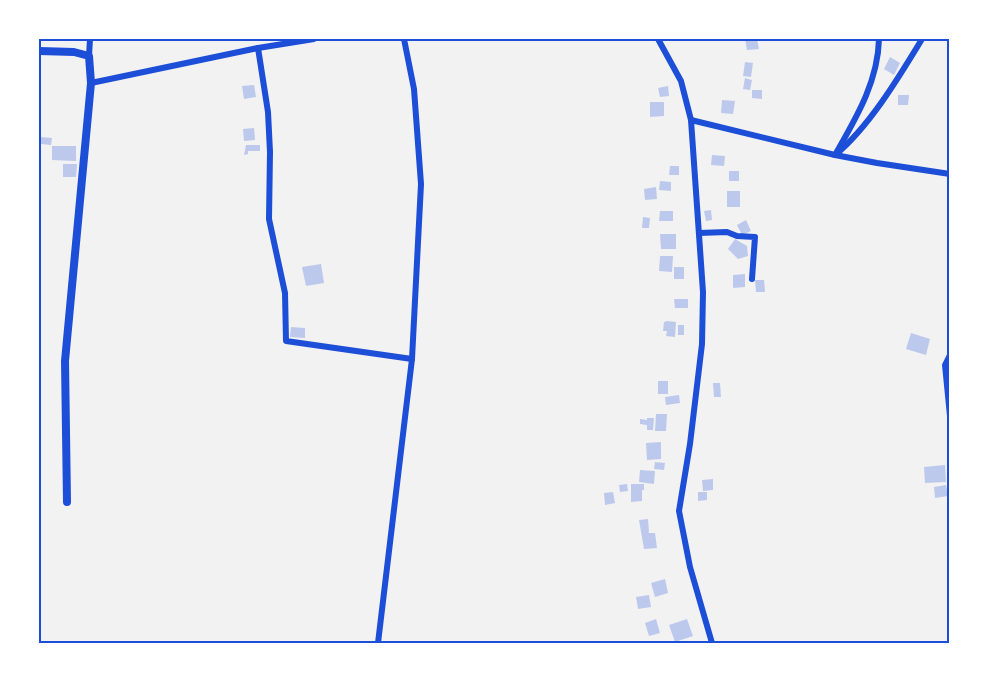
<svg xmlns="http://www.w3.org/2000/svg" width="989" height="682" font-family="Poppins,sans-serif">
  <style>
    .building { fill: #bdc9ec }
    .lines { fill: none; stroke-linecap: round; stroke-linejoin: round }
    .minor { stroke: #1d4ed8; stroke-width: 6 }
    .tertiary { stroke: #1d4ed8; stroke-width: 8 }
    .neatline { fill: none; stroke: #1d4ed8; stroke-width: 2 }
  </style>
  <rect width="100%" height="100%" fill="#f2f2f2"/>
  <g class="building">
    <polygon points="745,39 757,39 759,49 747,50"/>
    <polygon points="890,57 900,63 894,75 884,69"/>
    <polygon points="745,62 753,63 751,77 743,76"/>
    <polygon points="745,78 752,80 750,90 743,89"/>
    <polygon points="254,85 256,97 244,99 242,86"/>
    <polygon points="668,86 669,96 660,97 658,88"/>
    <polygon points="752,90 762,90 762,99 752,98"/>
    <polygon points="898,95 909,95 908,105 898,105"/>
    <polygon points="722,100 735,101 733,114 721,113"/>
    <polygon points="650,102 664,102 664,116 650,117"/>
    <polygon points="254,128 255,140 244,141 243,129"/>
    <polygon points="41,137 52,138 51,145 41,144"/>
    <polygon points="246,145 260,145 260,151 248,151 248,154 244,155"/>
    <polygon points="52,146 76,146 76,161 52,160"/>
    <polygon points="712,155 725,156 724,166 711,165"/>
    <polygon points="63,164 77,164 76,177 63,177"/>
    <polygon points="670,166 679,166 679,175 669,175"/>
    <rect x="729" y="171" width="10" height="10"/>
    <polygon points="660,181 671,182 671,191 659,190"/>
    <polygon points="656,187 657,199 645,200 644,189"/>
    <rect x="727" y="191" width="13" height="16"/>
    <polygon points="711,210 712,220 706,221 704,211"/>
    <polygon points="660,211 673,211 673,221 659,221"/>
    <polygon points="643,217 650,218 649,228 642,228"/>
    <polygon points="746,220 751,231 742,235 737,225"/>
    <polygon points="660,234 676,234 676,249 661,249"/>
    <polygon points="735,239 747,246 748,256 738,259 728,249"/>
    <polygon points="660,256 673,256 672,272 659,271"/>
    <polygon points="321,264 324,283 306,286 302,267"/>
    <rect x="674" y="267" width="10" height="12"/>
    <polygon points="745,274 745,287 733,288 733,275"/>
    <polygon points="755,280 764,280 765,292 756,292"/>
    <polygon points="674,299 688,299 688,308 675,308"/>
    <polygon points="667,321 676,322 675,337 666,336 667,331 663,331 664,322"/>
    <rect x="678" y="325" width="6" height="10"/>
    <polygon points="291,327 305,328 305,338 290,337"/>
    <polygon points="911,333 930,339 926,355 906,349"/>
    <rect x="658" y="381" width="10" height="13"/>
    <polygon points="713,383 720,383 721,397 714,397"/>
    <polygon points="679,395 680,403 666,405 665,397"/>
    <polygon points="656,414 667,414 666,431 655,431"/>
    <polygon points="647,418 654,418 653,430 647,430 647,425 640,424 640,419 647,420"/>
    <polygon points="661,442 661,459 647,460 646,443"/>
    <polygon points="655,462 665,463 664,470 654,469"/>
    <polygon points="945,465 946,482 925,483 924,467"/>
    <polygon points="640,470 655,471 654,484 639,482"/>
    <polygon points="713,479 713,490 703,491 702,480"/>
    <polygon points="627,484 628,491 620,492 619,485"/>
    <polygon points="631,484 644,484 644,490 642,490 642,501 631,502"/>
    <polygon points="946,485 948,496 935,498 934,487"/>
    <polygon points="613,492 615,503 605,505 604,493"/>
    <polygon points="698,492 707,492 707,500 698,501"/>
    <polygon points="648,519 649,532 648,533 655,533 657,548 644,549 639,520"/>
    <polygon points="665,579 668,593 655,597 651,583"/>
    <polygon points="649,595 651,607 638,609 636,597"/>
    <polygon points="656,619 660,633 649,636 645,623"/>
    <polygon points="687,619 693,636 675,642 669,625"/>
  </g>
  <g class="lines">
    <g class="minor">
      <polyline points="658,39 681,81 691,120 703,292 702,344 690,444 679,511 690,567 712,643"/>
      <path d="M 922,39 C 899,77 869,127 835,155 L 877,163 L 950,174"/>
      <polyline points="258,48 268,112 270,152 269,219 285,293 286,341 412,359"/>
      <polyline points="89,56 90,39"/>
      <polyline points="91,83 258,48 314,39"/>
      <path d="M 691,120 L 835,155 C 856,118 878,82 879,39"/>
      <polyline points="699,233 727,232 737,236 755,237 752,279"/>
      <polyline points="950,355 945,365 950,416"/>
      <polyline points="378,643 412,359 421,184 414,89 404,39"/>
    </g>
    <polyline class="tertiary" points="39,51 74,52 89,56 91,83 65,361 67,502"/>
  </g>
  <rect width="989" height="682" fill="none" stroke="#ffffff" stroke-width="81"/>
  <rect x="40" y="40" width="908" height="602" class="neatline"/>
</svg>
